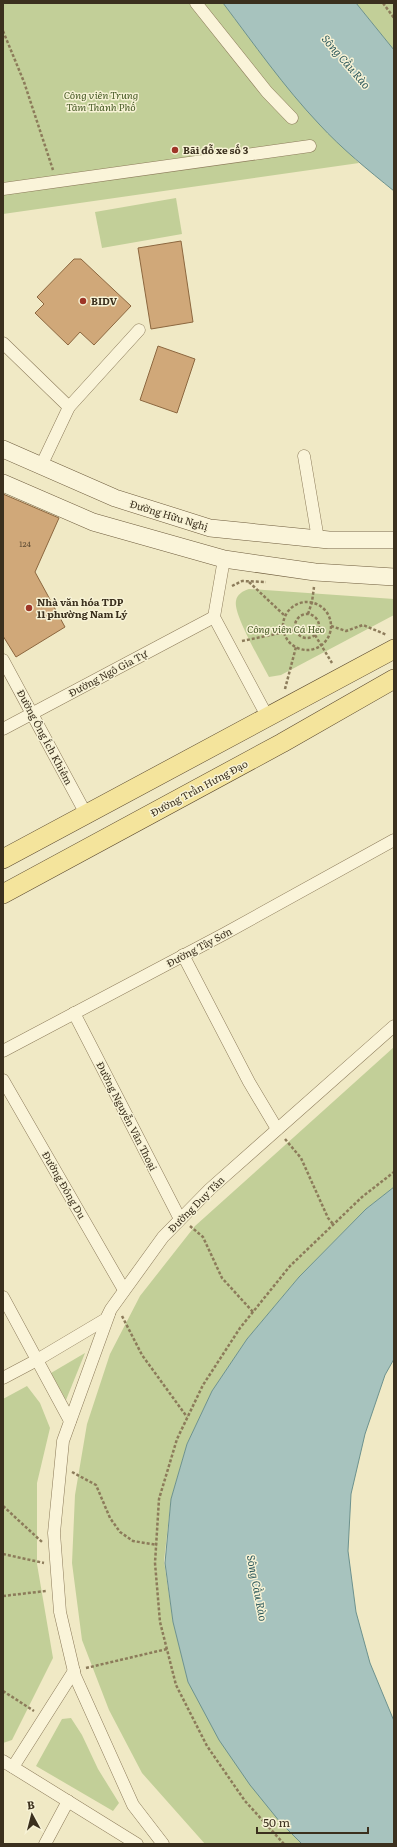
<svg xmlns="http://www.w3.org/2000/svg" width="397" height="1847" font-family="Literata,serif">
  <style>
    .green { fill: #c2cf98 }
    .water { fill: #a7c3be; stroke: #6d928e }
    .building { fill: #d0a879; stroke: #8c673f }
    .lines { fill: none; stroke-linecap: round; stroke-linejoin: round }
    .minor-casing { stroke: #8c7b5a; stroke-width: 13 }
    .secondary-casing { stroke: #6e5c3d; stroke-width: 18 }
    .primary-casing { stroke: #5a482e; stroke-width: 20 }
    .path { stroke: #8c7b5a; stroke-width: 2.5; stroke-dasharray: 3 2; stroke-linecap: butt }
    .minor { stroke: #faf4d9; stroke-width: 12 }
    .secondary { stroke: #faf4d9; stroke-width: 17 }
    .primary { stroke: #f4e49c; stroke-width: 19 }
    .poi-dot { fill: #9e3527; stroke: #f7f2d5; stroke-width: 1.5 }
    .labels { text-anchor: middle; stroke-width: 3; stroke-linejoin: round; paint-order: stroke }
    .number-label { font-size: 8px; fill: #604e35 }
    .park-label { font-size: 10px; font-style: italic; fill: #455924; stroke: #f7f2d5 }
    .poi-label { font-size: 10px; font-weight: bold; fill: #3b301e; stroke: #f7f2d5; text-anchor: start }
    .street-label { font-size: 10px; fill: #3b301e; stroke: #f7f2d5 }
    .water-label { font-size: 11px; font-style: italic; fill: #2d595c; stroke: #f7f2d5 }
  </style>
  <rect width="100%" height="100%" fill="#f0e9c5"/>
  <g class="green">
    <polygon points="3,3 223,3 263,56 319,124 359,163 3,214"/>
    <polygon points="356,3 394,3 394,50"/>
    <polygon points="176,198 182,234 102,248 95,212"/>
    <path d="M 249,589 L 394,599 L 394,615 L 281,675 L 269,677 C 262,663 233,614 236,601 C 237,594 243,591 249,589 Z"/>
    <polygon points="394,1047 394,1187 366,1209 299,1277 247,1339 212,1391 187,1444 171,1499 164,1561 173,1622 188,1682 280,1822 302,1844 205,1844 142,1773 109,1710 82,1640 72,1563 75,1495 87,1424 110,1354 140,1296 195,1226"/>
    <polygon points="85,1353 66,1400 51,1373"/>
    <polygon points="27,1386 40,1403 50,1428 37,1483 37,1564 53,1658 12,1740 3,1743 3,1399"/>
    <polygon points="71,1718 82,1735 98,1769 119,1803 113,1811 36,1766 62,1719"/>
  </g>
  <g class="water">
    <path d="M 223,3 L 356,3 L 394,50 L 394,191 C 368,170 342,149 319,124 C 284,87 254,44 223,3 Z"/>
    <polygon points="394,1187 394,1359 385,1375 365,1434 351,1494 348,1551 356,1612 370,1663 394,1721 394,1844 302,1844 280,1822 250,1785 219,1740 188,1682 173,1622 165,1563 171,1499 187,1444 212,1391 247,1339 299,1277 366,1209"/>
  </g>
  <g class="building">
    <polygon points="181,241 193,322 151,329 138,248"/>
    <polygon points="74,259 81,259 131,306 94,345 80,332 68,345 35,313 44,304 37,297"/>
    <polygon points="158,346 195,359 177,413 140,400"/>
    <polygon points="3,494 59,518 35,572 65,627 16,657 3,636"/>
  </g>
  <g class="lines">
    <defs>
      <g id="minor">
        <polyline points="196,3 267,92 292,118"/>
        <polyline points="3,189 310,146"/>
        <polyline points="3,343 69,407"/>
        <polyline points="304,456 318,539"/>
        <polyline points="41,466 69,407 139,330"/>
        <polyline points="224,559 214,617 267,716"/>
        <polyline points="3,660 86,814"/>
        <polyline points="3,729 214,617"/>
        <polyline points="183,955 249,1082 277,1129"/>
        <polyline points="74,1013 180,1219"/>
        <polyline points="3,1051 224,934 394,840"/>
        <polyline points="3,1080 124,1290"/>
        <polyline points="3,1297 70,1421"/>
        <polyline points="109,1314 63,1441 54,1533 60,1612 75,1676 133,1805 163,1844"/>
        <polyline points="3,1378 37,1360 106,1319 111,1309 163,1237 210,1189 394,1026"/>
        <polyline points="3,1761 137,1844"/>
        <polyline points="13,1767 74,1671"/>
        <polyline points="45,1844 68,1801"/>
      </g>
      <g id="secondary">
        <polyline points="3,449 115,498 210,528 329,540 394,540"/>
        <polyline points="3,483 93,522 224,559 315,572 394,577"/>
      </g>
      <g id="primary">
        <polyline points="3,859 394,649"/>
        <polyline points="3,894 282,743 394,679"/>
      </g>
    </defs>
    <use href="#minor" class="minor-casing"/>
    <use href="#secondary" class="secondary-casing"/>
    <use href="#primary" class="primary-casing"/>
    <g class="path">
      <polyline points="383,3 394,18"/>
      <polyline points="3,31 24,82 53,170"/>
      <polyline points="249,582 285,616"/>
      <polyline points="232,586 242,581 266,582"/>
      <circle cx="307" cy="626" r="24"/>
      <circle cx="307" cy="626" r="12"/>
      <polyline points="308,614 312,602 314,587"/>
      <polyline points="331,626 346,631 363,625 387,635"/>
      <polyline points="315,635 332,663"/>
      <polyline points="242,641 295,630"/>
      <polyline points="285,689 296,647"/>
      <polyline points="285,1139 301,1158 328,1218 333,1224"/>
      <polyline points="190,1226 203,1237 222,1278 253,1312"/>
      <polyline points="122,1316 142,1355 187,1417"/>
      <polyline points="72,1472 96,1485 110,1518 120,1532 133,1541 157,1545"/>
      <polyline points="3,1506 42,1542"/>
      <polyline points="3,1554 44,1563"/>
      <polyline points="3,1596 46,1591"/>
      <polyline points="86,1668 167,1649"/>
      <polyline points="3,1691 34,1711"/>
      <polyline points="284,1844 245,1801 207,1746 176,1685 160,1622 155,1563 159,1499 177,1439 203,1385 240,1328 290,1266 362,1197 394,1172"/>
    </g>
    <use href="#minor" class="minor"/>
    <use href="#secondary" class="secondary"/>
    <use href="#primary" class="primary"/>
  </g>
  <g class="poi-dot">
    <circle cx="175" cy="150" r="4"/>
    <circle cx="83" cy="301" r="4"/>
    <circle cx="29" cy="608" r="4"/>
  </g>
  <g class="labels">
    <g class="number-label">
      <text x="25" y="547">124</text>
    </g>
    <g class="park-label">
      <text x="101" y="99">Công viên Trung<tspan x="101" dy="12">Tâm Thành Phố</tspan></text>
      <text x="286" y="633">Công viên Cá Heo</text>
    </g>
    <g class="poi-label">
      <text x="183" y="154">Bãi đỗ xe số 3</text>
      <text x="91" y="305">BIDV</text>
      <text x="37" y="606">Nhà văn hóa TDP<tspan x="37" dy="12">11 phường Nam Lý</tspan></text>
    </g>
    <g class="street-label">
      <text transform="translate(169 515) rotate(17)" y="4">Đường Hữu Nghị</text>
      <text transform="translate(108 673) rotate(-28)" y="4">Đường Ngô Gia Tự</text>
      <text transform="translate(45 737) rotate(62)" y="4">Đường Ông Ích Khiêm</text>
      <text transform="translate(199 788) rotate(-28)" y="4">Đường Trần Hưng Đạo</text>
      <text transform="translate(199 947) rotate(-28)" y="4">Đường Tây Sơn</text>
      <text transform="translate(127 1116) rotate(63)" y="4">Đường Nguyễn Văn Thoại</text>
      <text transform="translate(64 1185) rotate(60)" y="4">Đường Đông Du</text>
      <text transform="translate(196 1204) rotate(-45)" y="4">Đường Duy Tân</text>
    </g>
    <g class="water-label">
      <text transform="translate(346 62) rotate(49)" y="4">Sông Cầu Rào</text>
      <text transform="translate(257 1588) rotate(79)" y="4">Sông Cầu Rào</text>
    </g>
  </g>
  <rect width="397" height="1847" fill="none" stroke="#3b301e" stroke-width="8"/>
  <g transform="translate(32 1815) rotate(353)" stroke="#f7f2d5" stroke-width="3" paint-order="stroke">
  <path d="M0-3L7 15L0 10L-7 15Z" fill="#3b301e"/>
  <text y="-6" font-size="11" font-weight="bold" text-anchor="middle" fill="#3b301e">B</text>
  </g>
  <path d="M257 1827v6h111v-6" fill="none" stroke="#3b301e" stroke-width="2"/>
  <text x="263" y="1827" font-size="12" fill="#3b301e" stroke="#f7f2d5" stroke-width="3" paint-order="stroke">50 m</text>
</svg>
